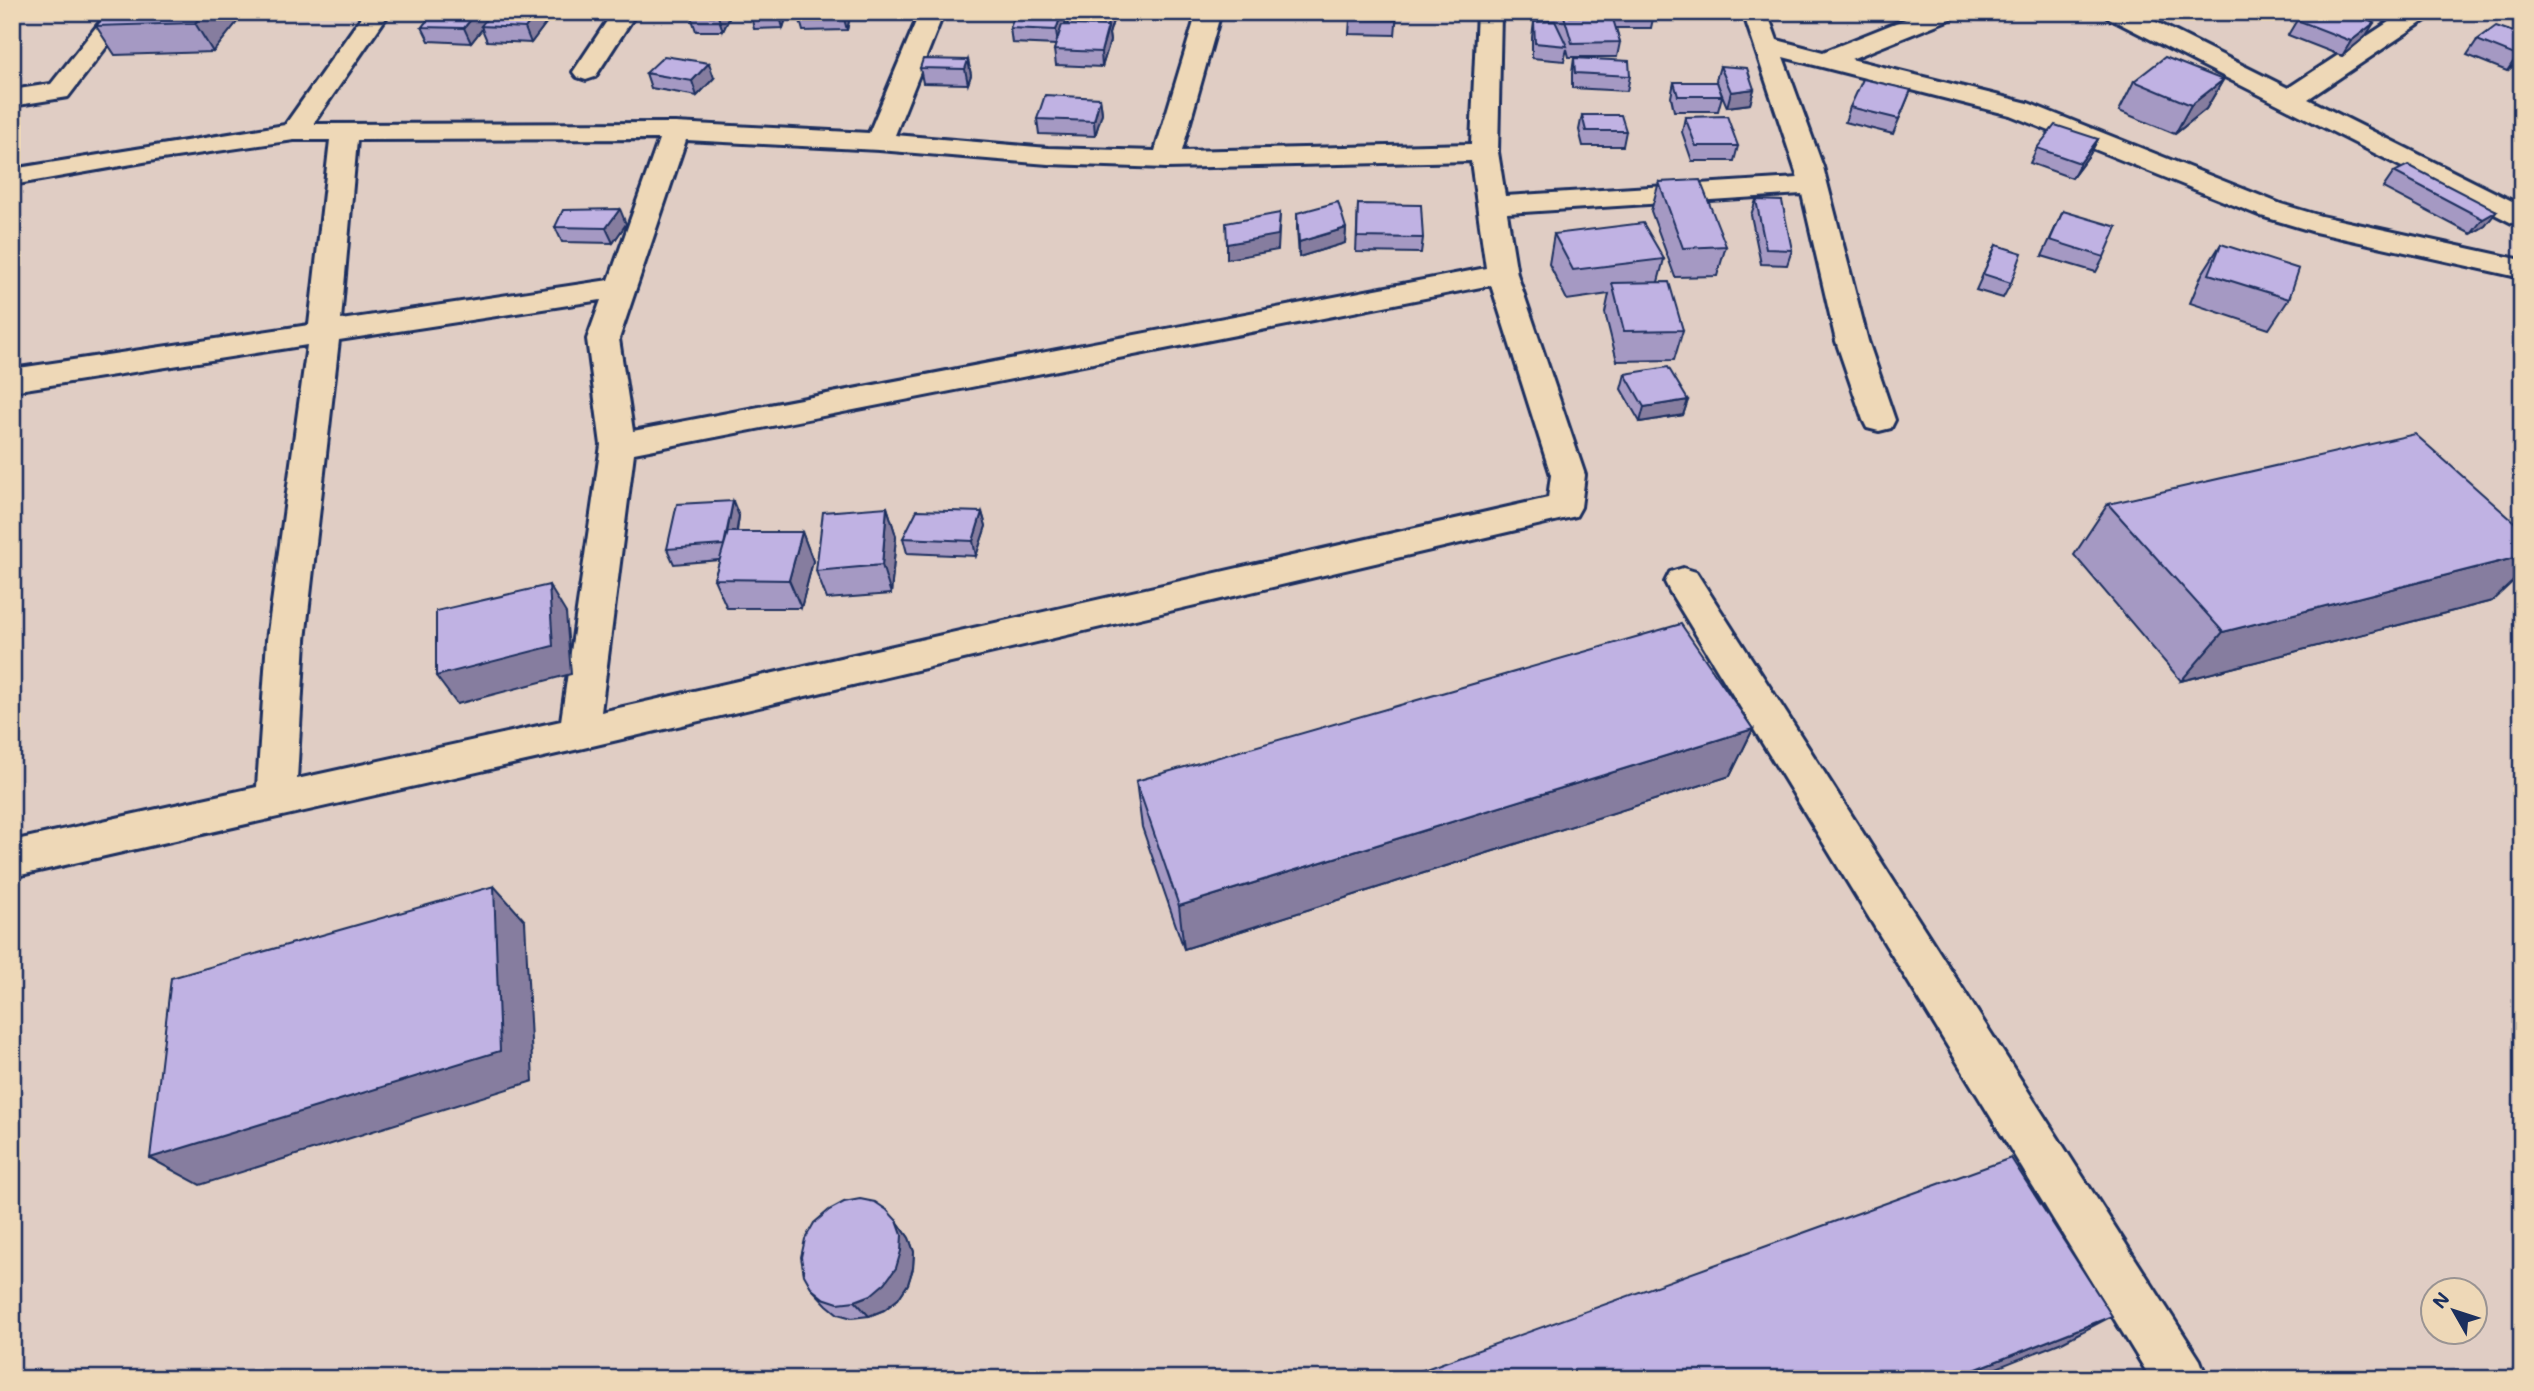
<svg xmlns="http://www.w3.org/2000/svg" width="2534" height="1391" font-family="Mali,sans-serif">
  <style>
    .lines { fill: none; stroke-linecap: round; stroke-linejoin: round }
    .minor-casing { stroke: #1b2f5e; stroke-width: 6 }
    .minor { fill: #eed8b7; fill-rule: evenodd }
    .wall { fill: #a599c3; stroke: #1b2f5e; stroke-width: 2 }
    .shaded-wall { fill: #867d9f; stroke: #1b2f5e; stroke-width: 2 }
    .building { fill: #c0b2e3; stroke: #1b2f5e; stroke-width: 2 }
  </style>
  <rect width="100%" height="100%" fill="#e0cdc4"/>
  <filter id="ink" filterUnits="userSpaceOnUse"><feTurbulence type="fractalNoise" baseFrequency=".0143" numOctaves="2"/><feDisplacementMap in="SourceGraphic" scale="14" xChannelSelector="R" yChannelSelector="G"/><feConvolveMatrix kernelMatrix="1 2 1 2 8 2 1 2 1" color-interpolation-filters="sRGB"/></filter>
  <g filter="url(#ink)">
    <g class="lines">
      <defs>
        <g id="minor">
          <polygon points="108,12 133,12 68,97 12,106 12,90 51,84"/>
          <path d="M 365,12 L 390,12 L 313,124 L 675,123 L 869,133 L 920,12 L 944,12 L 895,135 L 1048,148 L 1155,151 L 1197,12 L 1221,12 L 1182,151 L 1471,144 L 1477,12 L 1501,12 L 1498,152 L 1505,196 L 1798,178 L 1743,12 L 1767,12 L 1777,40 L 1823,52 L 1923,12 L 1958,12 L 1955,17 L 1851,59 L 2028,103 L 2281,204 L 2321,216 L 2522,260 L 2522,278 L 2315,232 L 2261,216 L 2010,115 L 1783,57 L 1823,167 L 1868,341 L 1895,420 L 1891,428 L 1879,431 L 1867,428 L 1863,420 L 1836,341 L 1802,194 L 1507,213 L 1517,274 L 1585,475 L 1581,507 L 1576,516 L 579,749 L 12,877 L 12,841 L 257,787 L 267,640 L 307,345 L 12,391 L 12,369 L 309,325 L 330,140 L 294,140 L 155,160 L 12,185 L 12,169 L 285,125 ZM 659,139 L 609,280 L 341,320 L 357,140 ZM 686,140 L 879,150 L 1048,164 L 1166,168 L 1471,161 L 1486,268 L 633,431 L 619,339 ZM 1491,285 L 1551,475 L 1548,498 L 601,712 L 634,453 ZM 601,300 L 587,339 L 601,445 L 561,721 L 297,779 L 305,640 L 339,340 Z"/>
          <polygon points="613,12 637,12 595,77 586,80 577,77 573,72"/>
          <polygon points="2104,12 2136,12 2288,88 2404,12 2433,12 2430,17 2308,99 2522,206 2522,226 2512,223 2107,17"/>
          <polygon points="1683,568 1696,572 2200,1360 2207,1379 2151,1379 1670,592 1665,582 1670,572"/>
        </g>
      </defs>
      <use href="#minor" class="minor-casing"/>
      <use href="#minor" class="minor"/>
    </g>
    <g class="wall">
      <polygon points="108,12 245,12 213,52 115,55 96,26"/>
      <polygon points="434,12 487,12 488,16 549,19 531,43 487,41 482,29 471,43 429,41 422,27"/>
      <polygon points="732,12 723,31 696,31 691,16"/>
      <polygon points="750,12 788,12 783,28 754,29"/>
      <polygon points="800,12 851,12 847,30 803,31 799,17"/>
      <polygon points="1016,12 1068,12 1068,15 1065,25 1068,25 1067,19 1115,14 1109,34 1110,41 1102,67 1056,65 1054,50 1056,45 1012,43 1010,28"/>
      <polygon points="1397,12 1395,35 1349,34 1350,19"/>
      <polygon points="1537,12 1605,12 1605,16 1609,16 1608,12 1654,12 1654,14 1651,28 1616,28 1620,42 1617,57 1569,57 1567,49 1564,61 1532,58 1532,37 1534,22 1539,22"/>
      <polygon points="2307,12 2384,12 2371,22 2365,37 2342,56 2288,35 2297,20"/>
      <polygon points="2522,35 2522,59 2507,71 2467,55 2477,40"/>
      <polygon points="1574,58 1630,76 1627,91 1572,88 1572,73"/>
      <polygon points="968,60 971,75 968,84 923,83 920,68"/>
      <polygon points="1720,66 1754,89 1750,104 1727,107 1717,83 1722,96 1718,111 1674,111 1671,97 1674,82 1717,82 1716,80"/>
      <polygon points="646,73 714,78 697,96 651,88"/>
      <polygon points="2223,80 2206,109 2175,134 2119,111 2134,81"/>
      <polygon points="1911,90 1893,134 1845,122 1850,107"/>
      <polygon points="1100,98 1102,113 1095,136 1039,134 1037,119"/>
      <polygon points="1582,115 1626,131 1623,146 1583,146 1579,130"/>
      <polygon points="1685,117 1738,146 1734,161 1692,161 1682,132"/>
      <polygon points="2098,139 2090,154 2072,178 2030,163 2037,148"/>
      <polygon points="2394,172 2497,211 2485,226 2471,234 2383,188"/>
      <polygon points="1659,182 1726,246 1717,276 1675,277 1651,211"/>
      <polygon points="1756,200 1792,250 1787,265 1761,264 1751,215"/>
      <polygon points="1358,204 1423,238 1421,253 1356,252"/>
      <polygon points="2063,211 2104,257 2096,272 2042,256"/>
      <polygon points="1297,213 1346,228 1345,243 1299,257 1297,228"/>
      <polygon points="626,224 613,243 562,242 555,227"/>
      <polygon points="1554,234 1664,259 1658,282 1683,330 1674,360 1617,361 1605,313 1609,294 1567,300 1549,264"/>
      <polygon points="2221,244 2289,299 2269,329 2190,303 2202,274"/>
      <polygon points="1996,245 2011,283 2003,298 1976,290"/>
      <polygon points="1625,374 1688,400 1683,415 1640,422 1621,389"/>
      <polygon points="2108,504 2492,601 2181,681 2074,555"/>
      <polygon points="887,507 896,536 891,594 827,599 816,571"/>
      <polygon points="982,512 986,526 976,556 907,553 903,538"/>
      <polygon points="739,516 737,532 802,532 813,561 801,608 727,608 714,579 720,560 674,564 667,549"/>
      <polygon points="1753,729 1730,776 1184,949 1142,827 1136,781"/>
      <polygon points="897,1221 909,1238 914,1252 913,1268 908,1284 898,1299 884,1310 869,1316 852,1318 838,1314 827,1305 812,1289"/>
    </g>
    <g class="shaded-wall">
      <polygon points="204,12 245,12 213,52 195,23"/>
      <polygon points="477,12 487,12 490,20 481,26 482,29 471,43 464,28"/>
      <polygon points="537,12 546,12 549,19 531,43 525,28"/>
      <polygon points="720,12 732,12 723,31 718,16"/>
      <polygon points="779,12 788,12 783,28 779,13"/>
      <polygon points="844,12 851,12 847,30 843,15"/>
      <polygon points="1062,12 1068,12 1068,15 1058,45 1056,30"/>
      <polygon points="1110,12 1115,12 1115,14 1109,34 1110,41 1102,67 1101,52 1108,28 1107,20"/>
      <polygon points="2384,12 2363,27 2373,13"/>
      <polygon points="2374,23 2365,37 2342,56 2351,41"/>
      <polygon points="2522,53 2522,59 2507,71 2517,56"/>
      <polygon points="968,60 971,75 968,84 965,69"/>
      <polygon points="709,63 714,78 697,96 692,81"/>
      <polygon points="2223,80 2206,109 2175,134 2191,105"/>
      <polygon points="1754,89 1750,104 1727,107 1731,92"/>
      <polygon points="1100,98 1102,113 1095,136 1094,121"/>
      <polygon points="2098,139 2090,154 2072,178 2080,163"/>
      <polygon points="620,209 626,224 613,243 606,228"/>
      <polygon points="2497,211 2485,226 2471,234 2483,219"/>
      <polygon points="1280,213 1278,250 1227,259 1227,244"/>
      <polygon points="1346,228 1345,243 1299,257 1299,242"/>
      <polygon points="1688,400 1683,415 1640,422 1644,407"/>
      <polygon points="733,501 739,516 732,559 725,544"/>
      <polygon points="887,507 896,536 891,594 882,565"/>
      <polygon points="982,512 986,526 976,556 973,541"/>
      <polygon points="802,532 813,561 801,608 789,580"/>
      <polygon points="2522,556 2522,573 2492,601 2181,681 2223,632"/>
      <polygon points="549,585 566,613 571,674 457,704 436,676"/>
      <polygon points="1753,729 1730,776 1184,949 1179,906"/>
      <polygon points="494,886 525,921 533,1081 200,1185 150,1158"/>
      <polygon points="897,1221 909,1238 914,1252 913,1268 908,1284 898,1299 884,1310 869,1316 855,1301"/>
      <polygon points="2112,1316 2062,1342 1969,1379 1951,1379"/>
    </g>
    <g class="building">
      <polygon points="108,12 204,12 195,23 96,26"/>
      <polygon points="434,12 477,12 464,28 422,27"/>
      <polygon points="492,12 537,12 525,28 481,26"/>
      <polygon points="693,12 720,12 718,16 691,16"/>
      <polygon points="750,12 779,12 749,14"/>
      <polygon points="800,12 844,12 843,15 799,17"/>
      <polygon points="1016,12 1062,12 1056,30 1010,28"/>
      <polygon points="1069,12 1110,12 1107,20 1067,19"/>
      <polygon points="1350,12 1397,12 1396,20 1350,19"/>
      <polygon points="1543,12 1605,12 1606,15 1569,17 1612,16 1620,42 1572,43 1564,16 1544,16"/>
      <rect x="1615" y="12" width="39" height="2"/>
      <polygon points="2307,12 2347,12 2374,23 2351,41 2297,20"/>
      <polygon points="1555,21 1567,46 1535,43 1534,22"/>
      <polygon points="1062,25 1108,26 1101,52 1054,50"/>
      <polygon points="2496,26 2522,35 2522,53 2517,56 2477,40"/>
      <polygon points="664,56 709,63 692,81 646,73"/>
      <polygon points="2165,57 2223,80 2191,105 2134,81"/>
      <polygon points="1574,58 1629,61 1630,76 1575,73"/>
      <polygon points="923,59 968,60 965,69 920,68"/>
      <polygon points="1720,66 1747,68 1754,89 1731,92"/>
      <polygon points="1863,79 1911,90 1899,119 1850,107"/>
      <polygon points="1674,82 1717,82 1722,96 1678,96"/>
      <polygon points="1045,95 1100,98 1094,121 1037,119"/>
      <polygon points="1582,115 1621,115 1626,131 1586,131"/>
      <polygon points="1727,116 1738,146 1696,146 1685,117"/>
      <polygon points="2055,125 2098,139 2080,163 2037,148"/>
      <polygon points="2408,165 2497,211 2483,219 2394,172"/>
      <polygon points="1700,180 1726,246 1683,248 1659,182"/>
      <polygon points="1756,200 1782,201 1792,250 1766,249"/>
      <polygon points="1338,202 1346,228 1299,242 1297,213"/>
      <polygon points="1358,204 1421,205 1423,238 1357,237"/>
      <polygon points="620,209 606,228 555,227 563,210"/>
      <polygon points="2063,211 2117,227 2104,257 2050,240"/>
      <polygon points="1280,213 1278,235 1227,244 1226,223"/>
      <polygon points="1643,223 1664,259 1573,270 1554,234"/>
      <polygon points="2221,244 2299,269 2289,299 2209,274"/>
      <polygon points="1996,245 2022,253 2011,283 1983,274"/>
      <polygon points="1669,282 1683,330 1624,331 1612,283"/>
      <polygon points="1668,367 1688,400 1644,407 1625,374"/>
      <polygon points="2415,434 2522,529 2522,556 2223,632 2108,504"/>
      <polygon points="733,501 724,545 667,549 677,504"/>
      <polygon points="887,507 882,565 816,571 823,512"/>
      <polygon points="917,510 982,512 973,541 903,538"/>
      <polygon points="728,532 802,532 789,580 714,579"/>
      <polygon points="549,585 553,646 436,676 436,611"/>
      <polygon points="1681,624 1753,729 1179,906 1136,781"/>
      <polygon points="494,886 500,1051 150,1158 171,978"/>
      <polygon points="2011,1158 2112,1316 1951,1379 1398,1379"/>
      <polygon points="860,1199 875,1202 887,1210 897,1221 902,1235 901,1251 896,1268 885,1283 871,1295 855,1301 838,1303 823,1298 812,1289 804,1275 801,1257 805,1239 814,1223 829,1210 844,1202"/>
    </g>
  </g>
  <rect width="2534" height="1391" fill="none" stroke="#eed8b7" stroke-width="42"/>
  <rect x="21" y="21" width="2492" height="1349" fill="none" stroke="#1b2f5e" stroke-width="2.5" filter="url(#ink)"/>
  <g transform="translate(2454 1311) rotate(309)"><circle r="33" fill="#eed8b7" stroke="#9a9493" stroke-width="2"/>
  <path d="M0-5L12 26L0 18L-12 26Z" fill="#1b2f5e"/>
  <text y="-10" font-size="19" font-weight="bold" text-anchor="middle" fill="#1b2f5e">N</text>
  </g>
</svg>
